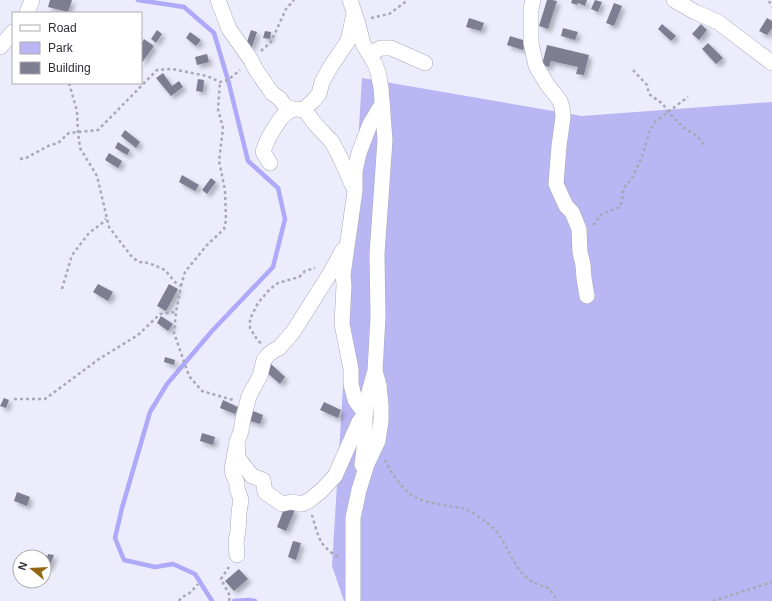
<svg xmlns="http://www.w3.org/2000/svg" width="772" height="601" font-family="Arial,sans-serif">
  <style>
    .green { fill: #b9b6f3 }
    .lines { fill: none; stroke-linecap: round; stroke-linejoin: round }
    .stream { stroke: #aea9f9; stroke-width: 4.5 }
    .building { fill: #7e7d91; filter: url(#shadow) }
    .minor-casing { stroke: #a8a8bc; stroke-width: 16 }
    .path { stroke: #a8a8b6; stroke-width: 2.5; stroke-dasharray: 3 3; stroke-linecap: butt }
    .minor { stroke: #fff; stroke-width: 15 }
  </style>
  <defs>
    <filter id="shadow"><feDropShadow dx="3.5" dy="3.5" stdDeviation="2" flood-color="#0004"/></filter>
  </defs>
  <rect width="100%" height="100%" fill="#ececfd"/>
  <polygon class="green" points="362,78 582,116 772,102 772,601 344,601 332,566"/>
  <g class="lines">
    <g class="stream">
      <polyline points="138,0 184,7 214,33 228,80 248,161 278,188 285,219 273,267 212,331 167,384 150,412 122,508 115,538 124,560 155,567 173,564 195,574 212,601"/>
      <polyline points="234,601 249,600 255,601"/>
    </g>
  </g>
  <g class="building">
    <polygon points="50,0 72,0 68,12 48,7"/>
    <polygon points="547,0 552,0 557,1 548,29 539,26"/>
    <polygon points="572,0 587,0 585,6 578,3 577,5 571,3"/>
    <polygon points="595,0 602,2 598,12 591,9"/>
    <polygon points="614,3 622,6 614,26 606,23"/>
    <polygon points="469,18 484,23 481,31 466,27"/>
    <polygon points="767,18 772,21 772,28 767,35 759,31"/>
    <polygon points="662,24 676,36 671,41 658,29"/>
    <polygon points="701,24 707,30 699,40 692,34"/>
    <polygon points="563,28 578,32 575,40 561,36"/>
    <polygon points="157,30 162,34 156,43 151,39"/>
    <polygon points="251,30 257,32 252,47 246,45"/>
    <polygon points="265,31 271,32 270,39 263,38"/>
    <polygon points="190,32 201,40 196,46 186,38"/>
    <polygon points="510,36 526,41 523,50 507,45"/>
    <polygon points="144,39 154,46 141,64 141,44"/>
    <polygon points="708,43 723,58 716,64 702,49"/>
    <polygon points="547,45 589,55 584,75 576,74 578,67 551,61 549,67 542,65"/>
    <polygon points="207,54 209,62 197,65 195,57"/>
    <polygon points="163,73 172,86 179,81 183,87 171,96 156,78"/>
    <polygon points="198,79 204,80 203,92 196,91"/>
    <polygon points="125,130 140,142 136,148 121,136"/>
    <polygon points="118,142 130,150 127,155 115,148"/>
    <polygon points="109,153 122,161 118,168 105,160"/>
    <polygon points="182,175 199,185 195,191 179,182"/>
    <polygon points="211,178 216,182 207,194 202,190"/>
    <polygon points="98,284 113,292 108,301 93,292"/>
    <polygon points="169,284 178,289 166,311 157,306"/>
    <polygon points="161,316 173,324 168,331 157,323"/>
    <polygon points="165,357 175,360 174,365 164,362"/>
    <polygon points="271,364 285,377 280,384 265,371"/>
    <polygon points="4,398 9,400 6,408 0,406"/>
    <polygon points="223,400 238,407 235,414 220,408"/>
    <polygon points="324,402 341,410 338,418 320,410"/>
    <polygon points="248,409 263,415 260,424 244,419"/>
    <polygon points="202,433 215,437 213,445 200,441"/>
    <polygon points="17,492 30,497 27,506 14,501"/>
    <polygon points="285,506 295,510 286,531 277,527"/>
    <polygon points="293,541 301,543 296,560 288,557"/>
    <polygon points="48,554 54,555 49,568 44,566 44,559 46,555 48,556"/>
    <polygon points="239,569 248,579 234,591 225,581"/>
  </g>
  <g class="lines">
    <defs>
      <g id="minor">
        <polyline points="218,0 229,29 251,60 256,70 272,93 280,99 285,106 292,109"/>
        <polyline points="350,0 358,24 363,44 375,64 378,72 381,88 385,140 377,254 378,317 375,371 379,385 381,405 381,421 378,441 367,464 359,490 353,518 353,601"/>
        <polyline points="533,0 531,9 531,43 536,66 547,84 560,101 562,107 563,117 559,146 556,184 566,206 572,212 579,229 580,252 583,265 584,278 587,296"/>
        <polyline points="674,0 695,12 718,22 772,63"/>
        <polyline points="27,13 32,0"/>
        <polyline points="0,47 13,32"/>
        <polyline points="369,54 381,48 391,48 425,63"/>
        <polyline points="303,110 314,100 319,94 322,82 331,66 348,41 354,14"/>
        <path d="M 270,163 L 263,152 C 267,139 270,135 277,124 C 282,116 291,106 302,110 C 307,111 309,116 312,120 C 318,128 325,134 331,141 C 340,154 346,172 353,186"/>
        <polyline points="237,442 238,458 252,476 263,480 265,492 282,504 291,502 302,504 310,500 322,490 335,476 359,422 365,414 355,400 351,384 351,369 342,324 344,285 343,275 355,191 355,171 359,153 370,124 382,104"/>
        <polyline points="362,465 365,441 365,414 368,396 374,374"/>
        <polyline points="237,555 236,542 238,531 239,512 241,500 237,488 237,483 233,474 232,469 237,442 241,431 243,419 249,396 260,376 264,360 268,355 273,351 279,348 293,332 329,275 343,250"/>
      </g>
    </defs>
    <use href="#minor" class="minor-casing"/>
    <g class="path">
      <polyline points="769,1 772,7"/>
      <polyline points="371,18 389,14 408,0"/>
      <polyline points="261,51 271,42 286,9 294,0"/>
      <polyline points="633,70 647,85 649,94 663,104 668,112 683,127 697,136 705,146"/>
      <polyline points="69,83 77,111 78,132 80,148 97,176 109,227 132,257 139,262 149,263 165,270 175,282 181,286 176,312 174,333 189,376 202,391 233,400"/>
      <polyline points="20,159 26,158 48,146 58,143 69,133 98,130 157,70 172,69 207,76 220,82 228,80 240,70"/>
      <polyline points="593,224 595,224 600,215 620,207 623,195 623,189 632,178 642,157 650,130 656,121 688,97"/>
      <polyline points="181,286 185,272 207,245 224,229 226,220 225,190 219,161 223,128 218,109 220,82"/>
      <polyline points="62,289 72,255 89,233 101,224 106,219"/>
      <polyline points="261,343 258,341 250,328 250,319 258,303 270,289 278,283 299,277 305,271 315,268"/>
      <polyline points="14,399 45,399 99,359 138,335 160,314 176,312"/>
      <path d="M 385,460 C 390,471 403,490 413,496 C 425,503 440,504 454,507 C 458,507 462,508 466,509 C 472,512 480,518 486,522 C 514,542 508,579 549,588 L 558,601"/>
      <path d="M 312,515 C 314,522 318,537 322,543 C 325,548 334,555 339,558"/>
      <polyline points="179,601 181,598 191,592 198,584"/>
      <polyline points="229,601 230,596 221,579 229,567"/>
      <polyline points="713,601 772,582"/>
    </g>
    <use href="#minor" class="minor"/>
  </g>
  <rect x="12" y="12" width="130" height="72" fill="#ffffff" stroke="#acabaf"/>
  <rect x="20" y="25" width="20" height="6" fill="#ffffff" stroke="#acabaf"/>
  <text x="48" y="32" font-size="12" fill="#2f2e37">Road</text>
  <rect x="20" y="42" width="20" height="12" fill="#b9b6f3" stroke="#acabaf"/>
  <text x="48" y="52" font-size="12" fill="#2f2e37">Park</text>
  <rect x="20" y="62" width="20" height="12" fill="#7e7d91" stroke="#acabaf"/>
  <text x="48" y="72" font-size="12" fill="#2f2e37">Building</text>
  <g transform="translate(32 569) rotate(288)"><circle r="19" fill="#ffffff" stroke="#acabaf"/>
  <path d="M0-3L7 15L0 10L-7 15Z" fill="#946713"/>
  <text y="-6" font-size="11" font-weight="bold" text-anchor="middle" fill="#2f2e37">N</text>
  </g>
</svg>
